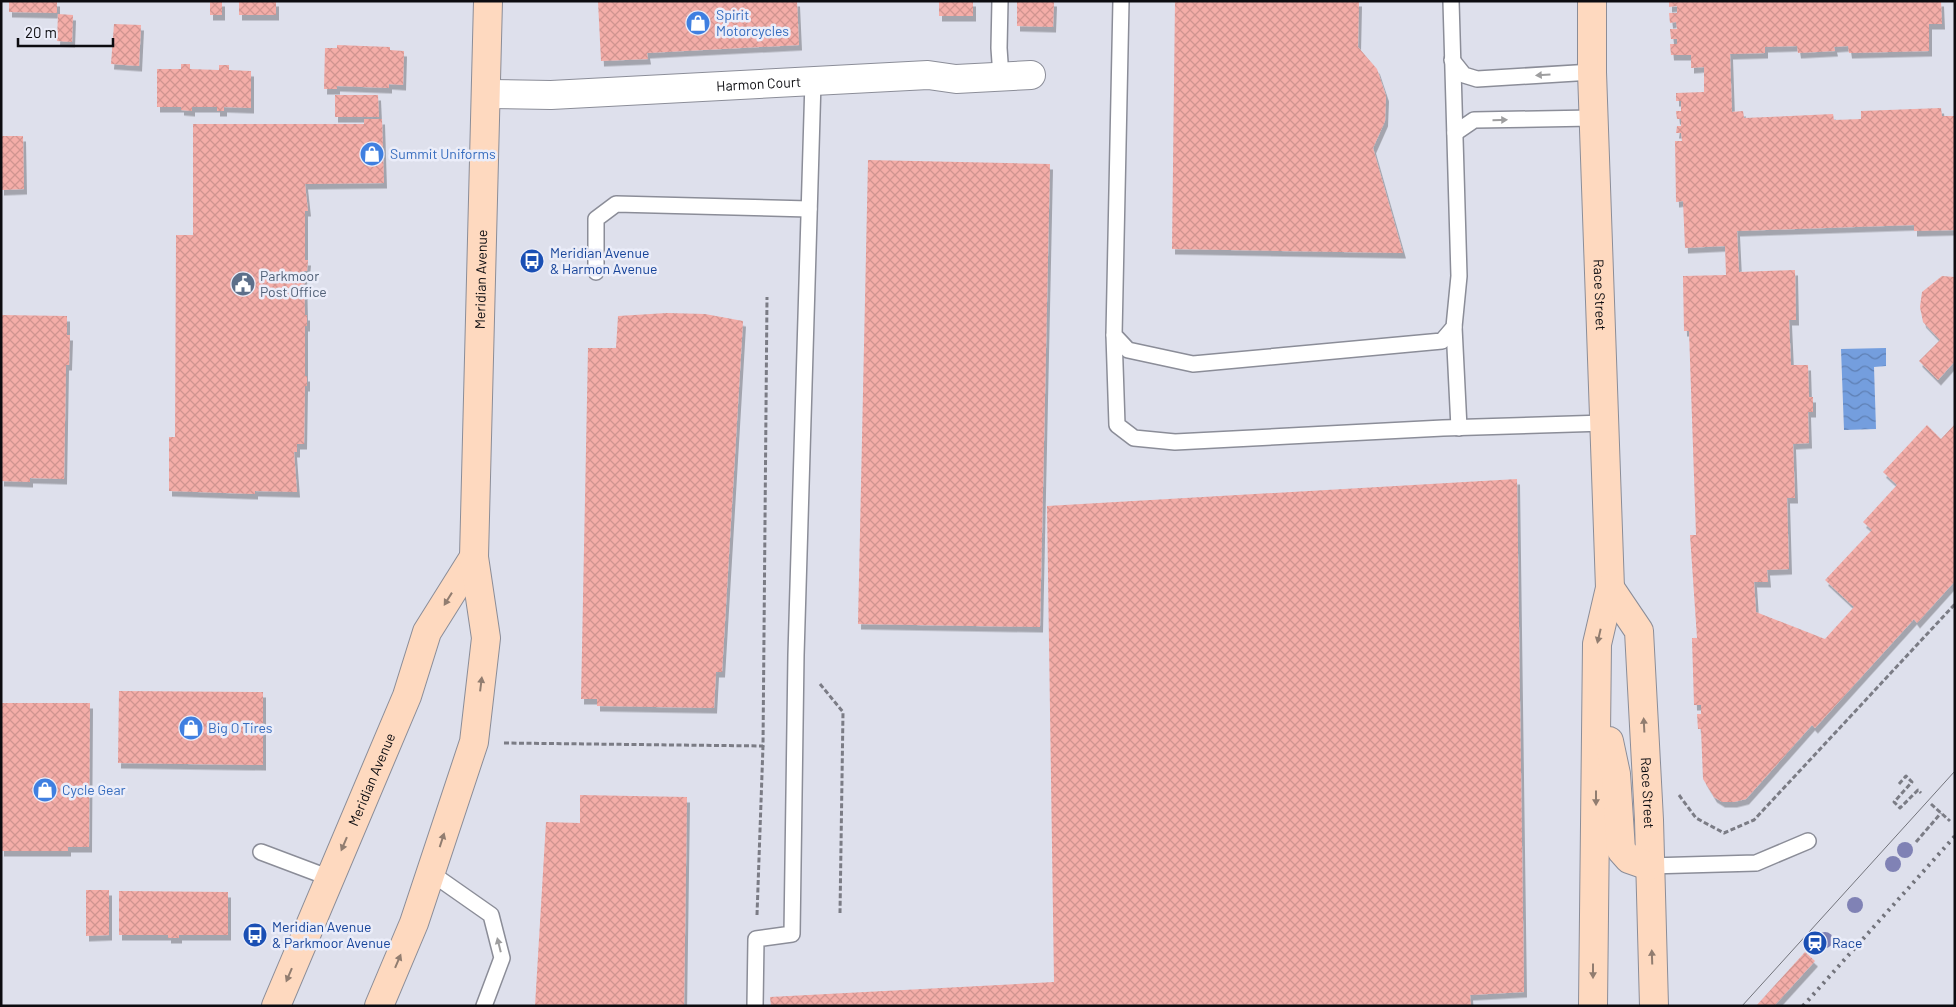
<svg xmlns="http://www.w3.org/2000/svg" width="1956" height="1007" font-family="Barlow,sans-serif">
  <style>
    .water { fill: url(#water-waves) }
    .building { fill: url(#building-cross-hatch); filter: url(#shadow) }
    .lines { fill: none; stroke-linecap: round; stroke-linejoin: round }
    .lane-casing { stroke: #8b8d98; stroke-width: 18 }
    .street-casing { stroke: #8b8d98; stroke-width: 30 }
    .secondary-casing { stroke: #8b8d98; stroke-width: 30 }
    .path { stroke: #7b7c85; stroke-width: 3; stroke-dasharray: 5 2.5; stroke-linecap: butt }
    .lane { stroke: #fff; stroke-width: 15 }
    .street { stroke: #fff; stroke-width: 28 }
    .secondary { stroke: #fed9bf; stroke-width: 28 }
    .tram { stroke: #72737b; stroke-width: 1 }
    .rail { stroke: #72737b; stroke-width: 4; stroke-dasharray: 2.5 5; stroke-linecap: butt }
    .tree { fill: #8082b5 }
    .oneway { fill: #9e9e9f }
    .oneway2 { fill: #917d70 }
    .labels { text-anchor: middle; stroke-width: 5; stroke-linejoin: round; paint-order: stroke }
    .shop-label { font-size: 14px; fill: #366cbe; stroke: #ebedf9; text-anchor: start }
    .street-label { font-size: 14px; fill: #0c0c10; stroke: #ebedf9 }
    .transit-label { font-size: 14px; fill: #164399; stroke: #ebedf9; text-anchor: start }
    .service-label { font-size: 14px; fill: #4e5e75; stroke: #ebedf9; text-anchor: start }
  </style>
  <defs>
    <pattern id="water-waves" width="16" height="10" patternUnits="userSpaceOnUse" patternTransform="scale(1.25)"><rect width="16" height="10" fill="#749ede"/><path d="M0 5q4-4 8 0t8 0" fill="none" stroke="#5e7fb3"/></pattern>
    <pattern id="building-cross-hatch" width="8" height="8" patternUnits="userSpaceOnUse" patternTransform="scale(1.25)"><rect width="8" height="8" fill="#f4ada8"/><path d="M0 0l8 8M0 8l8-8" fill="none" stroke="#d09490"/></pattern>
    <filter id="shadow"><feDropShadow dx="3" dy="5.5" stdDeviation="0" flood-color="#0004"/></filter>
  </defs>
  <rect width="100%" height="100%" fill="#dee0ec"/>
  <polygon class="water" points="1886,348 1886,366 1874,367 1876,429 1844,430 1841,349"/>
  <g class="building">
    <polygon points="9,1 57,1 57,13 9,12"/>
    <rect x="210" y="1" width="12" height="14"/>
    <rect x="239" y="1" width="37" height="14"/>
    <polygon points="598,1 797,1 799,45 647,53 648,59 601,61"/>
    <rect x="939" y="1" width="34" height="15"/>
    <polygon points="1017,1 1054,1 1053,27 1017,26"/>
    <polygon points="1175,1 1359,1 1358,47 1377,69 1386,96 1385,121 1373,148 1403,253 1172,249"/>
    <polygon points="1669,1 1941,1 1942,24 1929,24 1929,51 1849,53 1848,46 1834,47 1835,51 1798,53 1797,46 1765,47 1765,53 1730,54 1732,112 1743,111 1744,118 1833,114 1834,120 1861,119 1861,111 1941,108 1942,116 1955,116 1955,230 1914,231 1914,225 1737,231 1739,272 1795,270 1796,320 1789,320 1791,365 1808,365 1809,397 1813,397 1813,412 1808,412 1809,443 1793,444 1795,498 1787,498 1789,569 1767,570 1768,582 1754,582 1756,612 1825,639 1854,607 1825,580 1872,530 1863,522 1897,485 1883,472 1927,425 1941,439 1955,424 1955,581 1917,623 1914,619 1815,728 1812,725 1746,799 1734,802 1722,802 1714,797 1703,779 1701,729 1698,729 1697,714 1701,714 1701,705 1694,705 1692,638 1697,638 1690,535 1696,535 1689,331 1684,331 1683,276 1726,275 1725,246 1685,248 1683,201 1676,202 1675,141 1682,141 1681,133 1676,133 1677,126 1681,126 1681,119 1677,119 1676,111 1681,111 1681,101 1676,101 1676,93 1704,92 1704,67 1691,68 1691,55 1671,55 1670,44 1677,44 1677,39 1671,39 1670,29 1677,29 1676,22 1670,23 1669,13 1677,13 1677,6 1669,7"/>
    <polygon points="58,14 73,15 72,42 57,41"/>
    <polygon points="114,24 141,25 139,66 111,64"/>
    <polygon points="337,45 390,47 390,50 404,51 403,85 389,84 389,88 337,86 337,89 324,89 325,48 337,48"/>
    <polygon points="181,64 190,64 190,69 219,70 219,65 229,65 229,70 251,71 251,108 224,107 224,111 217,111 217,107 192,107 192,111 181,110 181,107 157,107 157,69 181,69"/>
    <polygon points="335,95 378,95 379,117 335,117"/>
    <polygon points="364,119 382,119 384,183 305,184 308,211 305,211 305,260 308,260 307,271 304,271 305,315 307,315 307,326 305,326 305,376 307,376 307,386 305,386 304,444 297,444 297,452 294,452 297,492 255,491 255,494 169,491 169,437 175,437 176,235 193,235 193,124 364,124"/>
    <polygon points="1,136 23,136 24,189 1,190"/>
    <polygon points="868,160 1050,164 1040,627 858,624"/>
    <polygon points="1942,276 1955,277 1955,361 1938,380 1919,361 1940,340 1923,322 1920,307 1922,292"/>
    <polygon points="667,313 705,314 743,321 722,672 716,672 714,708 597,706 597,699 581,699 588,348 616,348 618,316"/>
    <polygon points="1,315 67,316 67,335 70,335 69,365 66,365 64,479 30,478 30,482 1,481"/>
    <polygon points="1517,479 1524,992 1470,995 1471,1006 771,1006 770,997 1054,982 1047,506"/>
    <polygon points="119,691 263,692 263,765 118,763"/>
    <polygon points="1,703 90,703 89,847 68,847 68,851 1,851"/>
    <polygon points="580,795 687,797 684,1006 535,1006 546,822 580,823"/>
    <polygon points="86,890 109,890 109,935 86,936"/>
    <polygon points="119,891 228,892 228,935 179,935 179,938 168,938 168,935 119,935"/>
    <polygon points="1805,952 1815,961 1774,1006 1756,1006"/>
  </g>
  <g class="lines">
    <defs>
      <g id="lane">
        <polyline points="1000,1 999,48 1001,77"/>
        <polyline points="1121,1 1114,335 1128,350 1193,364 1442,341 1454,327 1459,276 1451,1"/>
        <polyline points="1452,60 1464,75 1477,79 1592,72"/>
        <polyline points="1455,133 1474,120 1593,118"/>
        <polyline points="596,272 596,219 616,204 809,209"/>
        <polyline points="1454,327 1459,428"/>
        <polyline points="1114,335 1117,425 1134,438 1175,442 1443,428 1605,423"/>
        <polyline points="261,852 330,878"/>
        <polyline points="1649,866 1756,863 1808,841"/>
        <polyline points="431,873 491,915 502,958 484,1006"/>
        <polyline points="755,1006 756,939 792,934 796,655 813,81"/>
      </g>
      <g id="street">
        <path id="s1" d="M 487,94 L 551,95 L 928,75 L 956,79 L 1031,75"/>
      </g>
      <g id="secondary">
        <path id="s2" d="M 1592,1 L 1592,72 L 1610,588 L 1597,644 L 1593,1006"/>
        <path id="s3" d="M 1610,588 L 1639,631 L 1649,820 L 1654,1006"/>
        <polyline points="1609,741 1616,774 1621,850 1629,859 1649,866"/>
        <path id="s4" d="M 276,1006 L 407,696 L 427,632 L 474,557"/>
        <path id="s5" d="M 379,1006 L 414,923 L 474,742 L 486,638 L 474,557 L 488,1"/>
      </g>
    </defs>
    <use href="#lane" class="lane-casing"/>
    <use href="#street" class="street-casing"/>
    <use href="#secondary" class="secondary-casing"/>
    <g class="path">
      <polyline points="820,684 843,712 840,913"/>
      <polyline points="504,743 763,746 767,297"/>
      <polyline points="1899,784 1906,776 1912,782 1894,802 1900,808 1918,790 1921,793"/>
      <polyline points="1679,795 1696,818 1724,833 1754,820 1955,604"/>
      <polyline points="1931,804 1950,821"/>
      <polyline points="1916,842 1941,813"/>
      <polyline points="757,915 763,746"/>
    </g>
    <use href="#lane" class="lane"/>
    <use href="#street" class="street"/>
    <use href="#secondary" class="secondary"/>
    <polyline class="tram" points="1742,1006 1955,771"/>
    <polyline class="rail" points="1803,1006 1955,836"/>
  </g>
  <g class="tree">
    <circle cx="1905" cy="850" r="8"/>
    <circle cx="1893" cy="864" r="8"/>
    <circle cx="1855" cy="905" r="8"/>
    <circle cx="1825" cy="940" r="8"/>
  </g>
  <defs><path id="oneway-solid" d="M-6-.8H1V-3.2L6.5 0L1 3.2V.8H-6Z" transform="scale(1.25)"/></defs>
  <g class="oneway">
    <use href="#oneway-solid" transform="translate(1543 75) rotate(176)"/>
    <use href="#oneway-solid" transform="translate(1500 120) rotate(-1)"/>
    <use href="#oneway-solid" transform="translate(499 945) rotate(-104)"/>
  </g>
  <g class="oneway2">
    <use href="#oneway-solid" transform="translate(448 599) rotate(122)"/>
    <use href="#oneway-solid" transform="translate(1599 636) rotate(103)"/>
    <use href="#oneway-solid" transform="translate(481 684) rotate(-83)"/>
    <use href="#oneway-solid" transform="translate(1644 725) rotate(-93)"/>
    <use href="#oneway-solid" transform="translate(1596 798) rotate(90)"/>
    <use href="#oneway-solid" transform="translate(442 840) rotate(-72)"/>
    <use href="#oneway-solid" transform="translate(344 844) rotate(113)"/>
    <use href="#oneway-solid" transform="translate(1652 957) rotate(-92)"/>
    <use href="#oneway-solid" transform="translate(398 961) rotate(-67)"/>
    <use href="#oneway-solid" transform="translate(1593 971) rotate(90)"/>
    <use href="#oneway-solid" transform="translate(289 975) rotate(113)"/>
  </g>
  <defs>
    <symbol id="shop-disc" viewBox="-11 -11 22 22"><circle r="9.5" fill="#3f7fe0" stroke="#ebedf9"/><path d="M-5-2.5h2.3a2.7 3.5 0 0 1 5.4 0H5L5.5 6h-11ZM-1.5-2.5h3a1.5 2.3 0 0 0-3 0Z" fill="#fff"/></symbol>
    <symbol id="bus-disc" viewBox="-11 -11 22 22"><circle r="9.5" fill="#1a4fb4" stroke="#ebedf9"/><path d="M-5-6H5V4H4V6H2V4H-2V6H-4V4H-5ZM-3.5-4V0h7V-4ZM-3.5 1.2v1.5H-2V1.2ZM2 1.2v1.5H3.5V1.2Z" fill="#fff"/></symbol>
    <symbol id="civic-disc" viewBox="-11 -11 22 22"><circle r="9.5" fill="#5c6f8a" stroke="#ebedf9"/><path d="M-.6-6.5H3V-4.5H.6V-3L4-1V1h2V6H-6V1h2V-1L-.6-3ZM-1.2 2.5V6h2.4V2.5Z" fill="#fff"/></symbol>
    <symbol id="station-disc" viewBox="-11 -11 22 22"><circle r="9.5" fill="#1a4fb4" stroke="#ebedf9"/><path d="M-3-6H3Q5-6 5-4V2Q5 4 3 4L4.5 6H3L1.5 4h-3L-3 6H-4.5L-3 4Q-5 4-5 2V-4Q-5-6-3-6ZM-3.5-4v3h7v-3ZM-3.5 1v1.5H-2V1ZM2 1v1.5H3.5V1Z" fill="#fff"/></symbol>
  </defs>
  <g fill-rule="evenodd">
    <use href="#shop-disc" x="684" y="9" width="28" height="28"/>
    <use href="#shop-disc" x="358" y="140" width="28" height="28"/>
    <use href="#bus-disc" x="518" y="247" width="28" height="28"/>
    <use href="#civic-disc" x="229" y="270" width="28" height="28"/>
    <use href="#shop-disc" x="177" y="714" width="28" height="28"/>
    <use href="#shop-disc" x="31" y="776" width="28" height="28"/>
    <use href="#bus-disc" x="241" y="921" width="28" height="28"/>
    <use href="#station-disc" x="1801" y="929" width="28" height="28"/>
  </g>
  <g class="labels">
    <g class="shop-label">
      <text x="716" y="20">Spirit<tspan x="716" dy="16">Motorcycles</tspan></text>
      <text x="390" y="159">Summit Uniforms</text>
      <text x="208" y="733">Big O Tires</text>
      <text x="62" y="795">Cycle Gear</text>
    </g>
    <g class="street-label">
      <text dy="5" stroke="none"><textPath href="#s1" startOffset="272">Harmon Court</textPath></text>
      <text dy="5" stroke="none"><textPath href="#s5" startOffset="745">Meridian Avenue</textPath></text>
      <text dy="5" stroke="none"><textPath href="#s2" startOffset="294">Race Street</textPath></text>
      <text dy="5" stroke="none"><textPath href="#s4" startOffset="246">Meridian Avenue</textPath></text>
      <text dy="5" stroke="none"><textPath href="#s3" startOffset="214">Race Street</textPath></text>
    </g>
    <g class="transit-label">
      <text x="550" y="258">Meridian Avenue<tspan x="550" dy="16">&amp; Harmon Avenue</tspan></text>
      <text x="272" y="932">Meridian Avenue<tspan x="272" dy="16">&amp; Parkmoor Avenue</tspan></text>
      <text x="1832" y="948">Race</text>
    </g>
    <g class="service-label">
      <text x="260" y="281">Parkmoor<tspan x="260" dy="16">Post Office</tspan></text>
    </g>
  </g>
  <rect width="1956" height="1007" fill="none" stroke="#0c0c10" stroke-width="5"/>
  <path d="M18 38v8h95v-8" fill="none" stroke="#0c0c10" stroke-width="2.5"/>
  <text x="25" y="38" font-size="15" fill="#0c0c10" stroke="#ebedf9" stroke-width="4" paint-order="stroke">20 m</text>
</svg>
